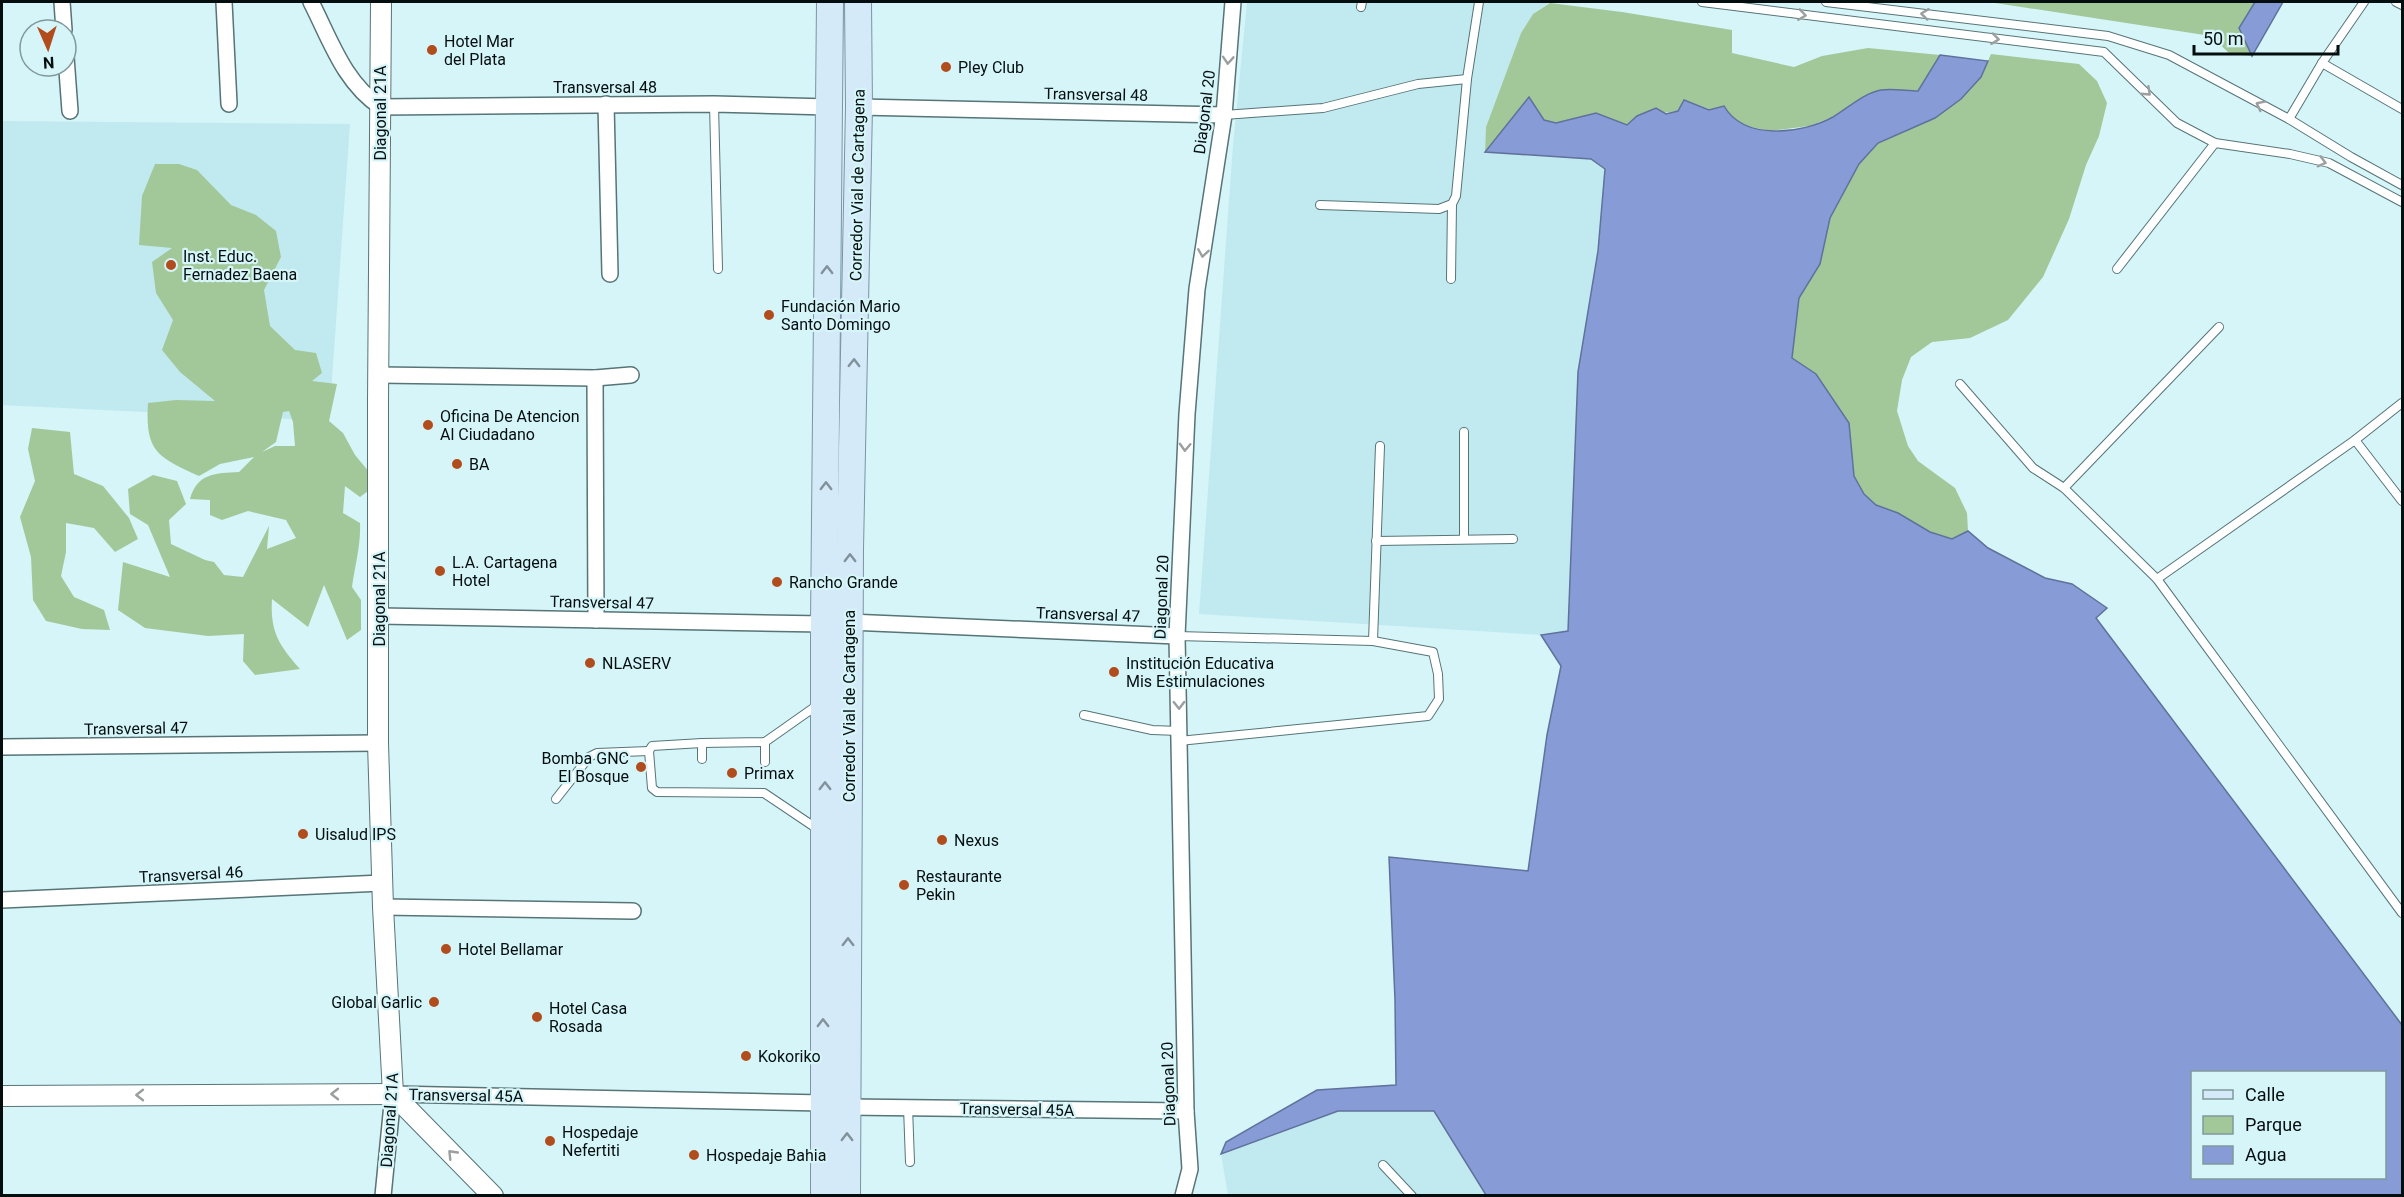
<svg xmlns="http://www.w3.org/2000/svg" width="2404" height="1197" font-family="Roboto,sans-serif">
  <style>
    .built { fill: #c0eaef }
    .green { fill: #a2c899; fill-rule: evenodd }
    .water { fill: #879cd7; stroke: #60719b; stroke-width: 1.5; fill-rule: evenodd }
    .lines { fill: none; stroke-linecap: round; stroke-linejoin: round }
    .service-casing { stroke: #577477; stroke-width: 10 }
    .minor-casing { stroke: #577477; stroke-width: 18 }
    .tertiary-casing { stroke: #577477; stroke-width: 22 }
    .primary-casing { stroke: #7a94a3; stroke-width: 28 }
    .service { stroke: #fff; stroke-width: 8 }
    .minor { stroke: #fff; stroke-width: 15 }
    .tertiary { stroke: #fff; stroke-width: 20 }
    .primary { stroke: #d5eaf8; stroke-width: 26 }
    .oneway { stroke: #9b9f9f }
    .oneway2 { stroke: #81929b }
    .poi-dot { fill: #b14c1d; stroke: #d5f5f8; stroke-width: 2 }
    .labels { text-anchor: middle; stroke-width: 4.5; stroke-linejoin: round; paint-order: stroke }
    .poi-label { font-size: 16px; fill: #040e0f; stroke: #d5f5f8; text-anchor: start }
    .street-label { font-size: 16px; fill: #040e0f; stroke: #d5f5f8 }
  </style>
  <rect width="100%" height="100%" fill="#d5f5f8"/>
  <g class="built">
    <polygon points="1247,2 1550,2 1533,14 1521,33 1486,127 1485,152 1592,159 1605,169 1598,251 1578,372 1568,631 1541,635 1199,614 1233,145"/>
    <polygon points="2,121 350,124 329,421 2,405"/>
    <polygon points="1338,1111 1434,1111 1486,1195 1228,1195 1221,1154"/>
  </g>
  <g class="green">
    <polygon points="1989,2 2255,2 2239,28 2252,56 2230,54 2211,36"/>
    <polygon points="1550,3 1622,12 1732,30 1732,53 1794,67 1822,56 1868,48 1940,55 1918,91 1880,90 1852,104 1832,117 1809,126 1769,131 1743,125 1731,117 1684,100 1678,111 1637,116 1627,125 1596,113 1556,123 1544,120 1529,97 1485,152 1486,127 1521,33 1533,14"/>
    <polygon points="1991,54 2079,64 2097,81 2107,103 2099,136 2086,165 2069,219 2043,277 2008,320 1970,338 1932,342 1911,357 1902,380 1897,411 1908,446 1918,461 1955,488 1967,513 1968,531 1952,539 1930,532 1898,513 1876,505 1864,494 1854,476 1849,423 1792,358 1799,298 1820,264 1830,218 1859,164 1878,143 1935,118 1961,99 1981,77"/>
    <path d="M 155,164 L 179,164 L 197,170 L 231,205 L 256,215 L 276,231 L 281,257 L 264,290 L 270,326 L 295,350 L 316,353 L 322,373 L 312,381 L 337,384 L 329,421 L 343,433 L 355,455 L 370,473 L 372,488 L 360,497 L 345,486 L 343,513 L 360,523 C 361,545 355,565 352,587 L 361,600 L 361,630 L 347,640 L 324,585 L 308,627 L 272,599 C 270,632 279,645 300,669 L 255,675 L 243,661 L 244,634 L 208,636 L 145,628 L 118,610 L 123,562 L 170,577 L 148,525 L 130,514 L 128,489 L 153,475 L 177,481 L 186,504 L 169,520 L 171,544 L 205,560 L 214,562 L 224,575 L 243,577 L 269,526 L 267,549 L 296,538 L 286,520 L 248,511 L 222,520 L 210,515 L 210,500 L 190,499 C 197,473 216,473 239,472 L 254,457 L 220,464 L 199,476 C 157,457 145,451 148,403 L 176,400 L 215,401 L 180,372 L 162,350 L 173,320 L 156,293 L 152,262 L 172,248 L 139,245 L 142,196 ZM 289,411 L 293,422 L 295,446 L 275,446 L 262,452 L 276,442 L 283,412 Z"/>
    <polygon points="32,428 70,432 74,474 103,486 129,518 138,539 115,552 94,528 66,523 66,552 61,576 74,597 104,610 110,630 82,629 46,621 33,600 31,557 20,517 35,481 28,449"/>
  </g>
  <g class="water">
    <polygon points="2255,2 2283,2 2252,56 2239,28"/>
    <path d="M 1940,55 L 1988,61 L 1981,77 L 1961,99 L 1935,118 L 1878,143 L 1859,164 L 1830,218 L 1820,264 L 1799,298 L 1792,358 L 1816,374 L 1849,423 L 1854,476 L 1864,494 L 1876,505 L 1898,513 L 1930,532 L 1952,539 L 1968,531 L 1988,548 L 2045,578 L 2072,584 L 2107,608 L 2096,618 L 2402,1025 L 2402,1195 L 1486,1195 L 1434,1111 L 1338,1111 L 1221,1154 L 1226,1142 L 1317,1090 L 1396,1085 L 1395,1000 L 1389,857 L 1528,871 L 1547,735 L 1561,666 L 1541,635 L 1568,631 L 1578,372 L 1598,251 L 1605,169 L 1591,159 L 1485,152 L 1529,97 L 1544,120 L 1556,123 L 1596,113 L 1627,125 L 1637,116 L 1656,108 L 1666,114 L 1678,111 L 1684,100 L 1709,110 L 1724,106 C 1744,141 1802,134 1833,117 C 1848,108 1864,93 1881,90 C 1893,88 1907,91 1918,91 ZM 2192,1072 L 2384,1072 L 2384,1178 L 2192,1178 Z"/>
  </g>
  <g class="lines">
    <defs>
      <g id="service">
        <polyline points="1702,2 2104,52 2177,123 2215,143 2290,154 2329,163 2402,202"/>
        <polyline points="1826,2 2108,36 2169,55 2289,119 2351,157 2402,185"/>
        <polyline points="2396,2 2402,5"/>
        <polyline points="1361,7 1362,2"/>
        <polyline points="2322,63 2402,109"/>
        <polyline points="714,104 718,269"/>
        <polyline points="1224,115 1323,108 1418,84 1467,79"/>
        <polyline points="2289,119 2322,63 2364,2"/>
        <polyline points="1320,205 1439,209 1452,204 1456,196 1467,79 1479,2"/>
        <polyline points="2117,269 2215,143"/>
        <polyline points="1451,279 1452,204"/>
        <polyline points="1960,384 2033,468 2064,488 2157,579 2402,913"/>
        <polyline points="1464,432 1464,539"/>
        <polyline points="2355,440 2402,501"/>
        <polyline points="2064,488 2219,327"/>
        <polyline points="1376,541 1513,539"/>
        <polyline points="2157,579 2355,440 2402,403"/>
        <polyline points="1177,636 1373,641 1433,652 1438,674 1439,699 1428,716 1179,741"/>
        <polyline points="1373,641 1380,446"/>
        <polyline points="819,704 765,742 702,743 652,746 649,751 652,788 657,792 764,793 819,830"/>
        <polyline points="1084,715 1152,730 1179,731"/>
        <polyline points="702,759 702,743"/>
        <polyline points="765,762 765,742"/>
        <polyline points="556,799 589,757 597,753 649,751"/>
        <polyline points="908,1107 910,1162"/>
        <polyline points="1383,1165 1412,1196"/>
      </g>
      <g id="minor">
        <polyline points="62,2 64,30"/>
        <polyline points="224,2 229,104"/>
        <path d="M 311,2 C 330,39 344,83 381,107 L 714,104 L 829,107"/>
        <polyline points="66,57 70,111"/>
        <polyline points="606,104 610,274"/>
        <polyline points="859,107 1224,115"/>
        <polyline points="378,375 595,378 631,375"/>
        <polyline points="595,378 596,620"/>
        <polyline points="379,616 824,624"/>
        <polyline points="849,622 1177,636"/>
        <polyline points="2,747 378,743"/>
        <polyline points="2,900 382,883"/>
        <polyline points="383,907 633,911"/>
        <polyline points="847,1107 1186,1111"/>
        <polyline points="383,1196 393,1094 823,1103"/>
        <polyline points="1183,1196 1190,1169 1186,1111 1177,636 1187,414 1197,289 1224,115 1233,2"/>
      </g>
      <g id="tertiary">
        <polyline points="381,2 378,403 378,743 383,907 393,1094"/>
        <polyline points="393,1094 493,1196"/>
        <polyline points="2,1096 393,1094"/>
      </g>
      <g id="primary">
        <polyline points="824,1196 824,624 830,2"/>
        <polyline points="847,1196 850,549 859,107 858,2"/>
      </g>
    </defs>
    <use href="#service" class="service-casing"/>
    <use href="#minor" class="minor-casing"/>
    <use href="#tertiary" class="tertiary-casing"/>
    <use href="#primary" class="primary-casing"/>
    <use href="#service" class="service"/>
    <use href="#minor" class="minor"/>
    <use href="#tertiary" class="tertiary"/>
    <use href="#primary" class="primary"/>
  </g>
  <defs><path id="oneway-chevron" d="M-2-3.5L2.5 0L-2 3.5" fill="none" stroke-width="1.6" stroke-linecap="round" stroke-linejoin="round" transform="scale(1.5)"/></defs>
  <g class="oneway">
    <use href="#oneway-chevron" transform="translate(1925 14) rotate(-173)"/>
    <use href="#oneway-chevron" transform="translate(1802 15) rotate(8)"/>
    <use href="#oneway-chevron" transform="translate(1995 39) rotate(7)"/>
    <use href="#oneway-chevron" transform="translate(1228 60) rotate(94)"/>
    <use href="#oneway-chevron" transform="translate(2147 92) rotate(43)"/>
    <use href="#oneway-chevron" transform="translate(2260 105) rotate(-153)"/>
    <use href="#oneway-chevron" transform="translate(2322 162) rotate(15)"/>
    <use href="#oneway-chevron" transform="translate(1203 253) rotate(99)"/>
    <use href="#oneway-chevron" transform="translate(1185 447) rotate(92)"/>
    <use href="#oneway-chevron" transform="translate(1179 705) rotate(89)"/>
    <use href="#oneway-chevron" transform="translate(335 1094) rotate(180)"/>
    <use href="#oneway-chevron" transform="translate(140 1095) rotate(180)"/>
    <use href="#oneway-chevron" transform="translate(452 1154) rotate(-134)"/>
  </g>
  <g class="oneway2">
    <use href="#oneway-chevron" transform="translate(827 270) rotate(-90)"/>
    <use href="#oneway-chevron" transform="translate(854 363) rotate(-89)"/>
    <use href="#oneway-chevron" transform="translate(826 486) rotate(-90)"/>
    <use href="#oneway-chevron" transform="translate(850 558) rotate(-90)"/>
    <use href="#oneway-chevron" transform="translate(825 786) rotate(-90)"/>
    <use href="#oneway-chevron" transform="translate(848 942) rotate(-90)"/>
    <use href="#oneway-chevron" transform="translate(823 1023) rotate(-90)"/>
    <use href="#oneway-chevron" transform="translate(847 1137) rotate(-90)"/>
  </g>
  <g class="poi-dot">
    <circle cx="432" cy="50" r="6"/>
    <circle cx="946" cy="67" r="6"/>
    <circle cx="171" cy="265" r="6"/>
    <circle cx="769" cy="315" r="6"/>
    <circle cx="428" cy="425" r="6"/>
    <circle cx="457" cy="464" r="6"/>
    <circle cx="440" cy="571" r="6"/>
    <circle cx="777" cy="582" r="6"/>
    <circle cx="590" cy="663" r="6"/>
    <circle cx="1114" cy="672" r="6"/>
    <circle cx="641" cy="767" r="6"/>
    <circle cx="732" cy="773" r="6"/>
    <circle cx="303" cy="834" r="6"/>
    <circle cx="942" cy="840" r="6"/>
    <circle cx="904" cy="885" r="6"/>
    <circle cx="446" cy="949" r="6"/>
    <circle cx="434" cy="1002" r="6"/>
    <circle cx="537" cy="1017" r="6"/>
    <circle cx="746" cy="1056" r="6"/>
    <circle cx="550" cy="1141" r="6"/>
    <circle cx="694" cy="1155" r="6"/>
  </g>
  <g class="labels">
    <g class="poi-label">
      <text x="444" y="47">Hotel Mar<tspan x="444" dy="18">del Plata</tspan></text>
      <text x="958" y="73">Pley Club</text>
      <text x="183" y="262">Inst. Educ.<tspan x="183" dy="18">Fernadez Baena</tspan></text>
      <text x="781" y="312">Fundación Mario<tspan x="781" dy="18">Santo Domingo</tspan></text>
      <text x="440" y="422">Oficina De Atencion<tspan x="440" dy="18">Al Ciudadano</tspan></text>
      <text x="469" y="470">BA</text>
      <text x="452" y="568">L.A. Cartagena<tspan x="452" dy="18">Hotel</tspan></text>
      <text x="789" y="588">Rancho Grande</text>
      <text x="602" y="669">NLASERV</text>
      <text x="1126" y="669">Institución Educativa<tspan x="1126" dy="18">Mis Estimulaciones</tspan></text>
      <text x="629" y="764" text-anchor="end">Bomba GNC<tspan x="629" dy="18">El Bosque</tspan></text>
      <text x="744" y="779">Primax</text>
      <text x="315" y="840">Uisalud IPS</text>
      <text x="954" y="846">Nexus</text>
      <text x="916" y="882">Restaurante<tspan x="916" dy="18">Pekin</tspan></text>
      <text x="458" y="955">Hotel Bellamar</text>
      <text x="422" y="1008" text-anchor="end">Global Garlic</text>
      <text x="549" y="1014">Hotel Casa<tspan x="549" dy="18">Rosada</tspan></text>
      <text x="758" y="1062">Kokoriko</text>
      <text x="562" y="1138">Hospedaje<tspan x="562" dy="18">Nefertiti</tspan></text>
      <text x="706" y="1161">Hospedaje Bahia</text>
    </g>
    <g class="street-label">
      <text x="605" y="93">Transversal 48</text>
      <text transform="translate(1096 94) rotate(1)" y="6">Transversal 48</text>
      <text transform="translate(1204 112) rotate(-83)" y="6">Diagonal 20</text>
      <text transform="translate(380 113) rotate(-90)" y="6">Diagonal 21A</text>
      <text transform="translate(857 185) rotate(-89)" y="6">Corredor Vial de Cartagena</text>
      <text transform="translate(1161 597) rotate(-88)" y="6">Diagonal 20</text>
      <text transform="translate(379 599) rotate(-90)" y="6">Diagonal 21A</text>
      <text transform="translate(602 602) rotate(1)" y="6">Transversal 47</text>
      <text transform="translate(1088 614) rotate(2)" y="6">Transversal 47</text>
      <text transform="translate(849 706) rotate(-90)" y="6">Corredor Vial de Cartagena</text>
      <text transform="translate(136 728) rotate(-1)" y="6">Transversal 47</text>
      <text transform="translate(191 874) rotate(-3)" y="6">Transversal 46</text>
      <text transform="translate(1168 1084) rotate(-92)" y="6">Diagonal 20</text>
      <text transform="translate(466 1095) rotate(1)" y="6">Transversal 45A</text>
      <text transform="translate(1017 1109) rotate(1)" y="6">Transversal 45A</text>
      <text transform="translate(389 1120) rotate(-86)" y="6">Diagonal 21A</text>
    </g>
  </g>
  <rect width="2404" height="1197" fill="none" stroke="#040e0f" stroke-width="6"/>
  <rect x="2191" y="1071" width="195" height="108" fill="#d5f5f8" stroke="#81999b" stroke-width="1.5"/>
  <rect x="2203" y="1090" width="30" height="9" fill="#d5eaf8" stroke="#81999b" stroke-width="1.5"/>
  <text x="2245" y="1101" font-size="18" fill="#040e0f">Calle</text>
  <rect x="2203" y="1116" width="30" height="18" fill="#a2c899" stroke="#81999b" stroke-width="1.5"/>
  <text x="2245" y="1131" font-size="18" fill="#040e0f">Parque</text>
  <rect x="2203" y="1146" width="30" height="18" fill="#879cd7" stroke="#81999b" stroke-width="1.5"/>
  <text x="2245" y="1161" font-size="18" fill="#040e0f">Agua</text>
  <g transform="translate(48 48) rotate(177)"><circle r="28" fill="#d5f5f8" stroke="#81999b" stroke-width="1.5"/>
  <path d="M0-4.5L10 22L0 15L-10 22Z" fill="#b14c1d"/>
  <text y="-9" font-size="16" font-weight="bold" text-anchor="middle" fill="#040e0f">N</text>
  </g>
  <path d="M2194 45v9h144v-9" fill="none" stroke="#040e0f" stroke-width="3"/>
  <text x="2203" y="45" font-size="18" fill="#040e0f" stroke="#d5f5f8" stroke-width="4.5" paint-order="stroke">50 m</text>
</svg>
